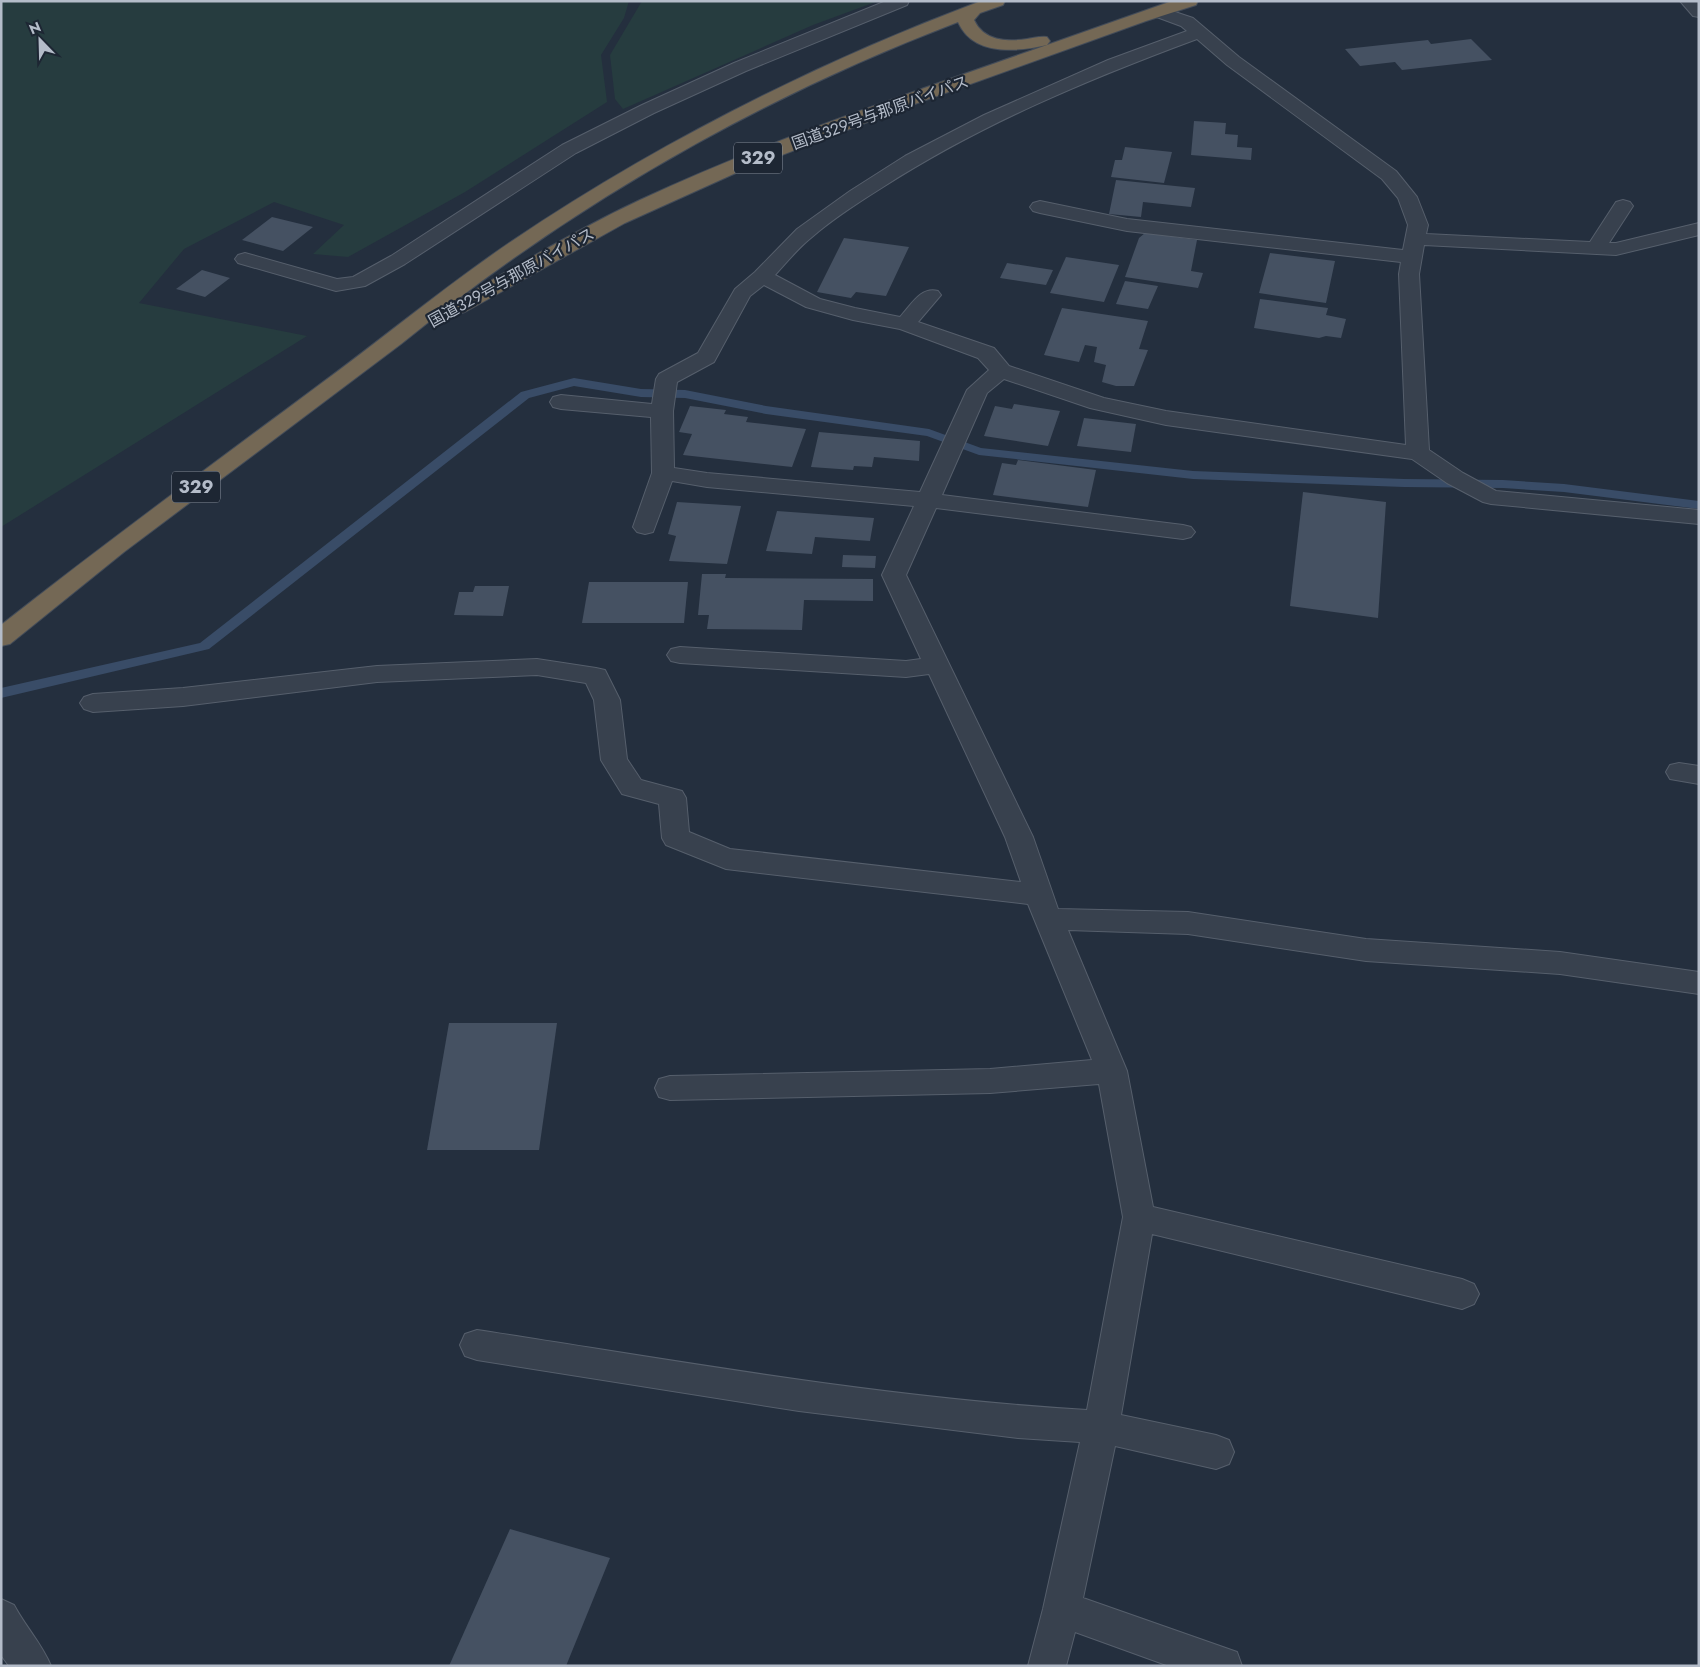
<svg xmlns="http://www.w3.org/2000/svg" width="1700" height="1667" font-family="Jost,'Noto Sans JP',sans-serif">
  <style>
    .green { fill: #263c3f }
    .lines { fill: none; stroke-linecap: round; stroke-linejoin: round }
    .stream { fill: #394c67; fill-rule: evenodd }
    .building { fill: #455162 }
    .street-casing { stroke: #565f6c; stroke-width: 2 }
    .highway-casing { stroke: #434c59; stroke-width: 2 }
    .street { fill: #38414e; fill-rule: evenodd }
    .highway { fill: #746855; fill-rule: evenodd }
    .labels { text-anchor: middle; stroke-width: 4.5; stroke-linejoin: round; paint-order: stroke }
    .far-street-label { font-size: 16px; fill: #b4bcc9; stroke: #1d2633 }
    .shield { fill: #1d2633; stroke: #878f9c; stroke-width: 1 }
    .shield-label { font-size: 18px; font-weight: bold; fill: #b4bcc9 }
  </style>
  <rect width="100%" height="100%" fill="#242f3e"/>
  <g class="green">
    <polygon points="1,1 629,1 624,18 601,55 607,102 465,192 348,257 313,254 344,225 274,202 184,249 139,303 307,336 1,527"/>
    <polygon points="642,1 878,1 813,25 623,109 615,99 610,55"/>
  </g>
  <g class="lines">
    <polygon class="stream" points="574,378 641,389 685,390 766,406 929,429 981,448 1193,471 1404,479 1503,480 1564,484 1699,501 1699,509 1564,492 1503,488 1404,487 1193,479 979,455 927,436 766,414 685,398 641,397 574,386 529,398 209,649 1,698 1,688 200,643 521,392"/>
  </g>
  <g class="building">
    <polygon points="1471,39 1492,60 1402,70 1395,62 1360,66 1345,49 1428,40 1431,44"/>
    <polygon points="1194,121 1226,123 1225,134 1238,135 1237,147 1252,148 1251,160 1191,155"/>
    <polygon points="1125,147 1172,152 1164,183 1111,177 1115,160 1122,160"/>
    <polygon points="1116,180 1195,188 1191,207 1143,202 1141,217 1109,214"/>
    <polygon points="272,217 313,227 283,251 242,240"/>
    <polygon points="1145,233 1197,240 1191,271 1203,273 1198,288 1125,277 1139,238"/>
    <polygon points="844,238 909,247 886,296 856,292 851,298 817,292"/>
    <polygon points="1270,253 1335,261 1326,303 1259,293"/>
    <polygon points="1066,257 1119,265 1104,302 1050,293"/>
    <polygon points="1007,263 1053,270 1046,285 1000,278"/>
    <polygon points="202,270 230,278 205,297 176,289"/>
    <polygon points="1125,281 1158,286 1148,309 1116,304"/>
    <polygon points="1260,299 1328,308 1326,315 1346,319 1341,338 1326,336 1319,338 1254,328"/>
    <polygon points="1062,308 1148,321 1139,349 1148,350 1134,386 1116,386 1102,382 1106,365 1094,362 1097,347 1085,345 1079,362 1044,355"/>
    <polygon points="1014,404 1060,411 1048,446 984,436 995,406 1012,409"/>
    <polygon points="690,406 726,410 724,414 748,417 746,422 806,429 792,467 683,455 692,434 679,432"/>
    <polygon points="1084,418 1136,424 1131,452 1077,446"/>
    <polygon points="819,432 920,441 919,461 874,457 872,467 854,466 853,470 811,467"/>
    <polygon points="1018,460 1096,470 1088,507 993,495 1002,463 1016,465"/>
    <polygon points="1303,492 1386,502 1378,618 1290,606"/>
    <polygon points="677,502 741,506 727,564 669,561 676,536 668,534"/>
    <polygon points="777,511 874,518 870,541 815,537 812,554 766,551"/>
    <polygon points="843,555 876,556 875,568 842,567"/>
    <polygon points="702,574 726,574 725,578 873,579 873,601 804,600 802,630 707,629 709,615 698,615"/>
    <polygon points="589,582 688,582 684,623 582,623"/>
    <polygon points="475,586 509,586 503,616 454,615 459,592 473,592"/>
    <polygon points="449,1023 557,1023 539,1150 427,1150"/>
    <polygon points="510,1529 610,1558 566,1666 449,1666"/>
  </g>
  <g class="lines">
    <defs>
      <g id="street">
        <polygon points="886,1 909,1 907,5 746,71 654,113 576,153 405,264 365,286 336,291 238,263 235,259 238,255 245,253 337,279 353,277 391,256 562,145 642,105 734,63"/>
        <polygon points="1680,1 1698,1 1699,17 1693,16"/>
        <path d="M 1160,7 L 1193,18 L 1239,57 L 1396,171 L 1417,197 L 1428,225 L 1426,234 L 1590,242 L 1616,202 L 1623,200 L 1630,202 L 1633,206 L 1609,243 L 1616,243 L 1699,223 L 1699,235 L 1616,255 L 1424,245 L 1419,274 L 1429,450 L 1463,473 L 1496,491 L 1699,510 L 1699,524 L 1491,504 L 1483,502 L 1447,483 L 1412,459 L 1166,425 L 1090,408 L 1004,379 L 987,393 L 942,495 L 1183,525 L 1191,527 L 1195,532 L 1191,537 L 1183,539 L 936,508 L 906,575 L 1033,837 L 1058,909 L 1188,912 L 1366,939 L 1560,952 L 1699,972 L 1699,994 L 1560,974 L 1366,961 L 1188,934 L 1068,930 L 1127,1071 L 1153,1207 L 1462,1279 L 1474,1284 L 1479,1294 L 1474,1304 L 1462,1309 L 1152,1234 L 1121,1415 L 1216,1435 L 1229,1440 L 1234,1452 L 1229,1464 L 1216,1469 L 1115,1446 L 1083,1598 L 1237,1652 L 1242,1666 L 1169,1666 L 1075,1632 L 1066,1666 L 1028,1666 L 1043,1609 L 1080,1442 L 1018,1438 L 799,1411 L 477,1360 L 465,1356 L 460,1345 L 465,1334 L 477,1330 C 679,1361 882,1398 1087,1410 L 1123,1217 L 1099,1084 L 990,1093 L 670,1100 L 659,1097 L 655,1088 L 659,1079 L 670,1076 L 990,1069 L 1092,1060 L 1028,904 L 726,869 L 666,845 L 662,838 L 659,804 L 622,794 L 601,760 L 594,700 L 586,683 L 537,675 L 377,682 L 183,706 L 93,712 L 84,709 L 80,703 L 84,697 L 93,694 L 183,688 L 377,666 L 537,659 L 596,668 L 605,670 L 620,700 L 627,759 L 641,780 L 682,791 L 686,798 L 689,832 L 730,849 L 1021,882 L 1005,837 L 929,674 L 906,677 L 680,663 L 671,661 L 667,655 L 671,649 L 680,647 L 906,661 L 921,659 L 882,575 L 914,506 L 707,487 L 672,481 L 653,532 L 645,534 L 637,532 L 633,527 L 652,473 L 651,417 L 561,409 L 553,407 L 550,402 L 553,397 L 561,395 L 652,404 L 656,379 L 659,374 L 698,353 L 735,289 L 755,272 L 797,229 L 850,191 L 905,156 L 984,115 L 1108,60 L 1187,31 L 1181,26 L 1154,16 L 1152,12 L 1154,8 ZM 1197,39 L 1227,65 L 1382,179 L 1398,198 L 1408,225 L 1403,250 L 1127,219 L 1040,201 L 1033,203 L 1030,207 L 1033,211 L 1040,213 L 1127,231 L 1401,262 L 1399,274 L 1406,445 L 1166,411 L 1104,398 L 1009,366 L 994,348 L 918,322 L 941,295 L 938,291 C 921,286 911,305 900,317 L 855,308 L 820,299 L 775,275 C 787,262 798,248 812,237 C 834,218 859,202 883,187 C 981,124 1089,79 1197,39 ZM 764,285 L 806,307 L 853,320 L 900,329 L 978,358 L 989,370 L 967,390 L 920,492 L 707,473 L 674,468 L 673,411 L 677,382 L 714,362 L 750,296 Z"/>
        <polygon points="1679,763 1699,766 1699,784 1670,779 1666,772 1670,765"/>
        <path d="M 1,1599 L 14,1605 C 25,1626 42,1644 51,1666 L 9,1666 L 1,1655 Z"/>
      </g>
      <path id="highway" d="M 981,1 L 1005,1 L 1003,5 L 980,13 L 974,20 C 984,41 1006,42 1027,39 C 1034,38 1040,36 1047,37 L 1050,41 L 1047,45 L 1172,1 L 1198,1 L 1196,5 L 1146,21 L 912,105 L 738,172 L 625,223 L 465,312 L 458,314 L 451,312 L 448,308 L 450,305 L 401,344 L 124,552 L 10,644 L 1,646 L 1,625 C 104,544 210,466 315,388 C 381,340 444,287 512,241 C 658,143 816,63 981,1 ZM 958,22 C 973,56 1016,52 1047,45 C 910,93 771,139 640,200 C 576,230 515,267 454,302 C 606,186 779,90 958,22 Z"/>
    </defs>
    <use href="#street" class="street-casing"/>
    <use href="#highway" class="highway-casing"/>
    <use href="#street" class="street"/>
    <use href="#highway" class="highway"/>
  </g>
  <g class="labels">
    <g class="far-street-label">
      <text transform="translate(880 112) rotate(-20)" y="6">国道329号与那原バイパス</text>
      <text transform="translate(511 277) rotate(-29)" y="6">国道329号与那原バイパス</text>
    </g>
    <g class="shield">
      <rect x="734" y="142.5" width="48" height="31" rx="4"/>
      <rect x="172" y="471.5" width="48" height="31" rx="4"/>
    </g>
    <g class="shield-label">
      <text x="758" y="164">329</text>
      <text x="196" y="493">329</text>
    </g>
  </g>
  <rect width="1700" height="1667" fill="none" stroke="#b4bcc9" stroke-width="5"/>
  <g transform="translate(40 40) rotate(337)" stroke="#1d2633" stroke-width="4" paint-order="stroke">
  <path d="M0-4L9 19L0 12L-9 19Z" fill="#b4bcc9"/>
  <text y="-8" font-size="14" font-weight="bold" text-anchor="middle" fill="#b4bcc9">N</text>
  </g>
</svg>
